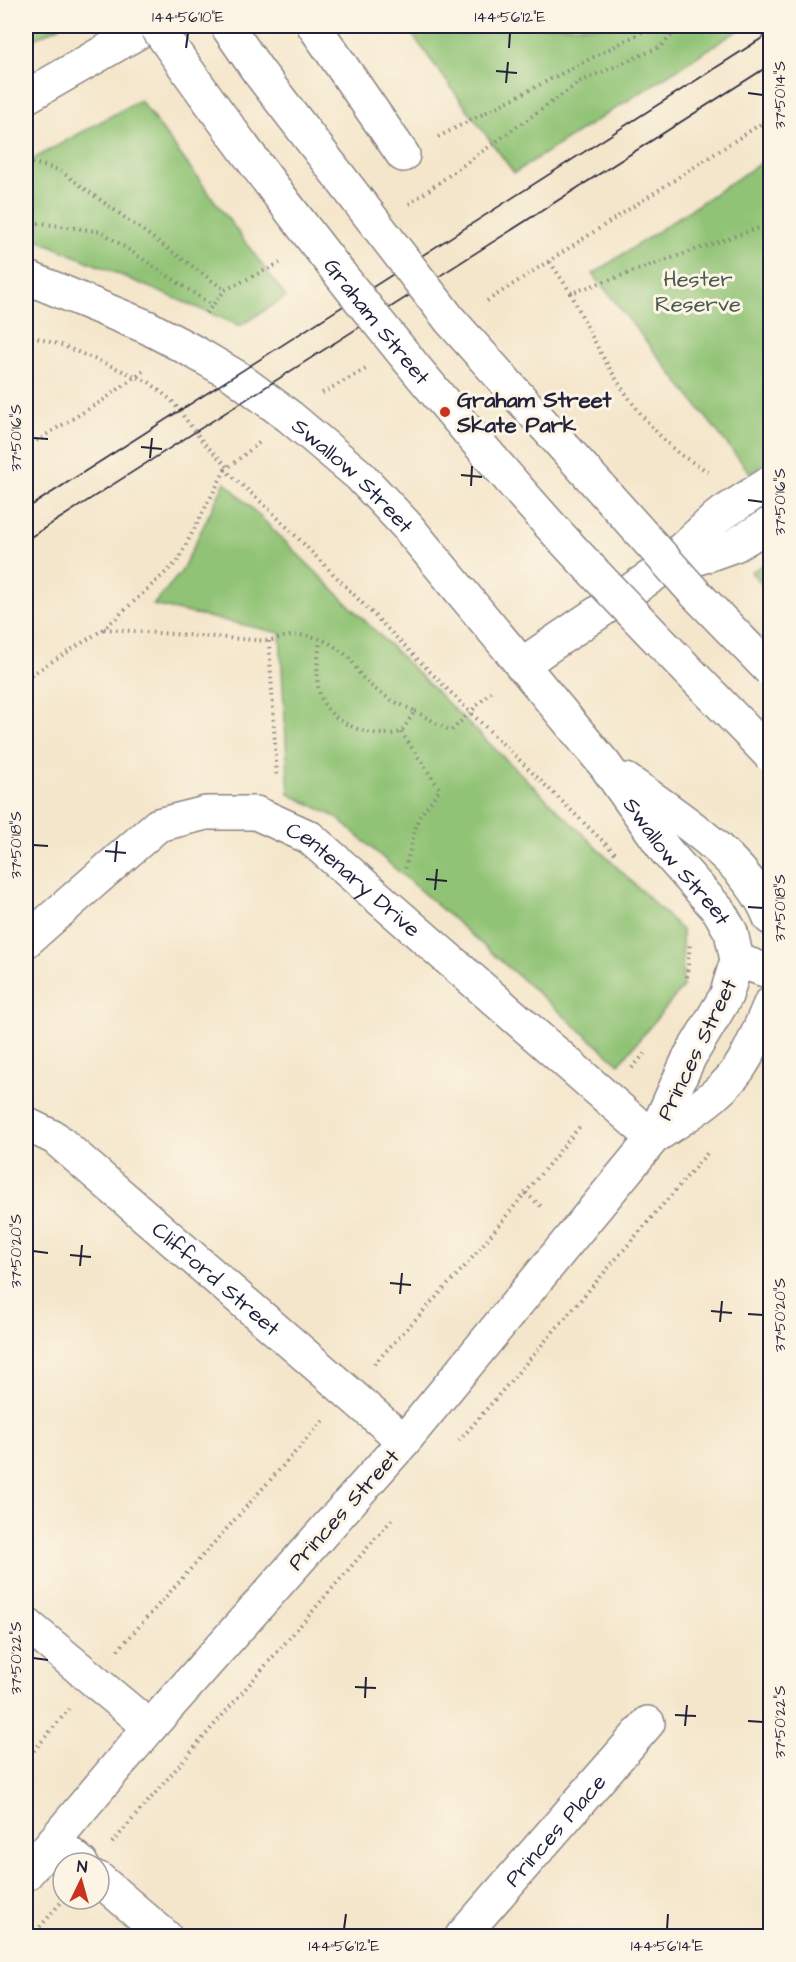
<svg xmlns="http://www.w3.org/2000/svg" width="796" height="1962" font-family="'Architects Daughter',sans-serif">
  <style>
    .green { fill: #90c374; stroke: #597258; stroke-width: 1.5 }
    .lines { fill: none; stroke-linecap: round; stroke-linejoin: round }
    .minor-casing { stroke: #8b8483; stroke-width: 36 }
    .path { stroke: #8b8483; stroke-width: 4; stroke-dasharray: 1.5 4.5; stroke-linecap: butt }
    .minor { stroke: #fff; stroke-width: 33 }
    .tram { stroke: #22223b; stroke-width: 1.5 }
    .major-bridge-casing { stroke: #8b8483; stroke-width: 36; stroke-linecap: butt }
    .major-bridge { stroke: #fff; stroke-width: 33 }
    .ticks { fill: none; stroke: #22223b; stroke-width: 2 }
    .poi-dot { fill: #c8321e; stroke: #fcf5e5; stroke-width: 2 }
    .labels { text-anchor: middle; stroke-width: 6; stroke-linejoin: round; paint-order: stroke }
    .park-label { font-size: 22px; fill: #485a4f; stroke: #fcf5e5 }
    .street-label { font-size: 22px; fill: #22223b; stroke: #fcf5e5 }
    .poi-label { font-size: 22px; font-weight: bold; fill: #22223b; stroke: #fcf5e5; text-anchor: start }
    .neatline { fill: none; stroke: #22223b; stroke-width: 2 }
    .ticks-label { font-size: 15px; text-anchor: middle; fill: #22223b }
  </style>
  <rect width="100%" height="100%" fill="#fcf5e5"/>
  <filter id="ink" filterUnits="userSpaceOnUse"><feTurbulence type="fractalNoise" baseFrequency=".0167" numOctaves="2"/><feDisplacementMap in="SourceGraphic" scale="12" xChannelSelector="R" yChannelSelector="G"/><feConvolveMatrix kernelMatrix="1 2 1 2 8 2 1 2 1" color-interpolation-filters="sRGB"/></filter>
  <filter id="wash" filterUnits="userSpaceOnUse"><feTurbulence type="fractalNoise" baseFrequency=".008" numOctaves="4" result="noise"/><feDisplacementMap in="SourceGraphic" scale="24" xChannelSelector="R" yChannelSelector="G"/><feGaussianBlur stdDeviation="1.35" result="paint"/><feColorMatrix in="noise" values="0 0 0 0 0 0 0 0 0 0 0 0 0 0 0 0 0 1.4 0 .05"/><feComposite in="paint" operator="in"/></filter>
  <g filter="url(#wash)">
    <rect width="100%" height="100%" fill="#f4e6cb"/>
    <g class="green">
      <polygon points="26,26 61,26 26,43"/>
      <polygon points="406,26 745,26 514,173"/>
      <polygon points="140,100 286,297 240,326 26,235 26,163"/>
      <polygon points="770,157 770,460 750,473 593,274"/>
      <polygon points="225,482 463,718 682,930 683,987 619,1064 336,817 289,794 280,633 153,605 181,572"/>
      <polygon points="770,561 770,593 751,572"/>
    </g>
  </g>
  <g filter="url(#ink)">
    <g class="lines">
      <defs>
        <g id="minor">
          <polyline points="314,26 403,155"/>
          <polyline points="26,97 149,26"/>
          <path id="s1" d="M 26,277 L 147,327 L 196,353 L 235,376 L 290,417 L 359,475 L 406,525 L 605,765 L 666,851 L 719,911 L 731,932 L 737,960 L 726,996 L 689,1058 L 653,1138 L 404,1441 L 150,1727 L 26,1874"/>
          <polyline points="665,570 735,545 770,524"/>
          <polyline points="521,665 655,574 717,517 770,483"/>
          <path d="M 626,780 C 676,815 748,860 770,918"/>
          <path id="s2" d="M 26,941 L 158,825 L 206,813 L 256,813 L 309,837 L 653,1138"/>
          <polyline points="737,960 770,972"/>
          <path id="s3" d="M 26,1124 L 55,1138 L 404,1441"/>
          <path d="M 653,1138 C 685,1116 726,1094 745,1059 C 755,1042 762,1022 770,1004"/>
          <polyline points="26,1624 150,1727"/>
          <polyline points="55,1841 81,1863"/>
          <polyline points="99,1879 165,1936"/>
          <path id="s4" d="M 462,1936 L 648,1723"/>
        </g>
      </defs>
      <use href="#minor" class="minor-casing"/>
      <g class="path">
        <polyline points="438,137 654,26"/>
        <polyline points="26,161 59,170 225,290"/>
        <polyline points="409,204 581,81 660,47 681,26"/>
        <polyline points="26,221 102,232 213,306"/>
        <polyline points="550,262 571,293 770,224"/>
        <path d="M 571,293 C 597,350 628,409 676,451 C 686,460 702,466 710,474"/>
        <polyline points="487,301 770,118"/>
        <polyline points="206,313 225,290 280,263"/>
        <polyline points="26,335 61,345 149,382 172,401 203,442 228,467"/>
        <polyline points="322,393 366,369"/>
        <polyline points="26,447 105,399 143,371"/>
        <polyline points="225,470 260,442"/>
        <path d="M 104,629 L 269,641 C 299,631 321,633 347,656 C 354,662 357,672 364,679 C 378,694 396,703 415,711 L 401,732 C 385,736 371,734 355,728 C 312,710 315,681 320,641"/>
        <polyline points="269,641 277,778"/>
        <polyline points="26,678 104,629 177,562 225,470 271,511 469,711 617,855"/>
        <polyline points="415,711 451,731 492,691"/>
        <polyline points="401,732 440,789 418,819 405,869"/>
        <polyline points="687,977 690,943"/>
        <polyline points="632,1068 647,1051"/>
        <polyline points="526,1193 543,1208"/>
        <polyline points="374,1364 467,1264 581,1125"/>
        <polyline points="459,1441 709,1151"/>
        <polyline points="118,1650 323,1421"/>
        <polyline points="26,1760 69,1709"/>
        <polyline points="112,1843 394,1517"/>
        <polyline points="32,1936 64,1899"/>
      </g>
      <use href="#minor" class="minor"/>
      <g class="tram">
        <polyline points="26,509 770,33"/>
        <polyline points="26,540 770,65"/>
      </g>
      <defs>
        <g id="major-bridge">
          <path id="s5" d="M 156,26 C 277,199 407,365 548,523 C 620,602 696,678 770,755"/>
          <polyline points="227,26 258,71 450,320 694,592 770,670"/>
        </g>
      </defs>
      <use href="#major-bridge" class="major-bridge-casing"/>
      <use href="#major-bridge" class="major-bridge"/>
    </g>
  </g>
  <path class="ticks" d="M 186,48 L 188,33M 509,48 L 510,33M 496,71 L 517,73M 506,83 L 508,62M 748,93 L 763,95M 33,438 L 48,439M 141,447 L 162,449M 150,458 L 152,438M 461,475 L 482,477M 471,486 L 472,466M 748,500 L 763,502M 33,845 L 48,846M 105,851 L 126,853M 115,862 L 117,841M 426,879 L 447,881M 435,890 L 437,869M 748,907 L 763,908M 33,1251 L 48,1253M 70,1255 L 91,1257M 80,1266 L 82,1245M 390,1283 L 411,1285M 400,1294 L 402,1273M 711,1311 L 732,1313M 748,1314 L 763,1315M 720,1322 L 722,1301M 33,1658 L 48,1660M 355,1687 L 376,1688M 365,1698 L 366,1677M 675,1715 L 696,1716M 748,1721 L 763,1722M 685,1726 L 687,1705M 344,1929 L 346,1914M 667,1929 L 668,1914"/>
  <circle class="poi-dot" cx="445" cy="412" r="6"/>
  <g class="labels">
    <g class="park-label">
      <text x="698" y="286">Hester<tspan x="698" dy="25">Reserve</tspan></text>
    </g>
    <g class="street-label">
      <text dy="8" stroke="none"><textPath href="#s5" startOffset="369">Graham Street</textPath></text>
      <text dy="8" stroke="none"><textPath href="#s1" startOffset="386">Swallow Street</textPath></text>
      <text dy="8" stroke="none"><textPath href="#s1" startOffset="891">Swallow Street</textPath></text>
      <text dy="8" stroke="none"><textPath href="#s2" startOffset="394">Centenary Drive</textPath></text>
      <text transform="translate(696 1049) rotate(-64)" y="8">Princes Street</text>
      <text dy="8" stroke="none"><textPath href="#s3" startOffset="246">Clifford Street</textPath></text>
      <text transform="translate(343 1509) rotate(-48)" y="8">Princes Street</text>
      <text dy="8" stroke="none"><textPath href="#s4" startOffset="141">Princes Place</textPath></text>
    </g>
    <g class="poi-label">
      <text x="457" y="407">Graham Street<tspan x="457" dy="25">Skate Park</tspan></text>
    </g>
  </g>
  <rect width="796" height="1962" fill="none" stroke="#fcf5e5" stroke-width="66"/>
  <g transform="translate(81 1881) rotate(5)"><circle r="28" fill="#fcf5e5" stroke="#a5a1a1" stroke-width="1.5"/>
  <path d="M0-4.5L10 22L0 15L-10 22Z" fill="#c8321e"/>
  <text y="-9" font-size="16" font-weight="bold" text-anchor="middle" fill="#22223b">N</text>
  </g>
  <rect x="33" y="33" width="730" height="1896" class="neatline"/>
  <g class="ticks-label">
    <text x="188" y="22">144°56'10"E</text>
    <text x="510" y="22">144°56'12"E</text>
    <text transform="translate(780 95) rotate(-90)" y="5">37°50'14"S</text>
    <text transform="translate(16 438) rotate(-90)" y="5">37°50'16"S</text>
    <text transform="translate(780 502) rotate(-90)" y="5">37°50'16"S</text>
    <text transform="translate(16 845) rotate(-90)" y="5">37°50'18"S</text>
    <text transform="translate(780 908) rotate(-90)" y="5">37°50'18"S</text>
    <text transform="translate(16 1251) rotate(-90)" y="5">37°50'20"S</text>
    <text transform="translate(780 1315) rotate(-90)" y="5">37°50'20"S</text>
    <text transform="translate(16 1658) rotate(-90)" y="5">37°50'22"S</text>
    <text transform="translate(780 1722) rotate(-90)" y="5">37°50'22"S</text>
    <text x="344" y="1951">144°56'12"E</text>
    <text x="667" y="1951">144°56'14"E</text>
  </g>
</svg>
